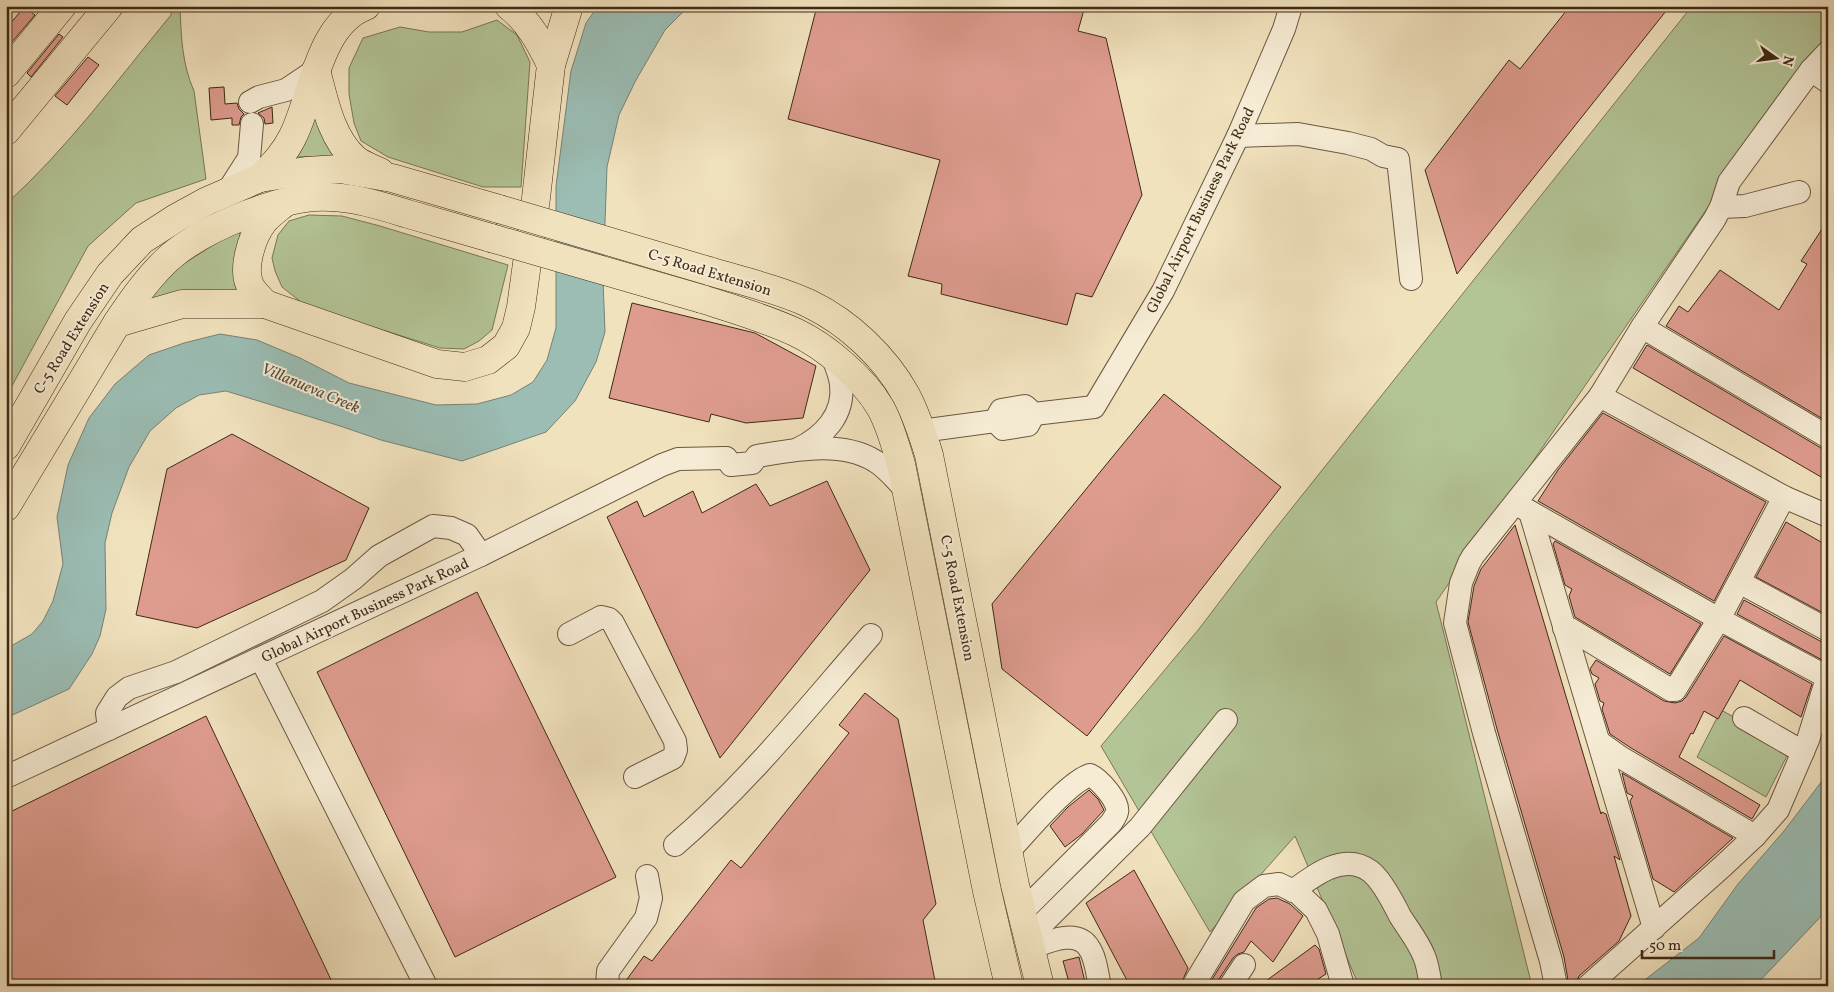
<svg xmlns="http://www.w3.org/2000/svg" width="1834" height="992" font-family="Vollkorn,serif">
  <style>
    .green { fill: #b3c496; stroke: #797656 }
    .water { fill: #9bbdb4; stroke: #768275 }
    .building { fill: #de9c8f; stroke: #3f2916 }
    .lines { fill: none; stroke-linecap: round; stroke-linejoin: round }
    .minor-casing { stroke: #6c5740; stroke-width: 24 }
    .major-casing { stroke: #3f2916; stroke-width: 29 }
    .highway-casing { stroke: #3f2916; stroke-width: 29 }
    .minor { stroke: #f6ecd5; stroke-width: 22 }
    .major { stroke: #f1e2be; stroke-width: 28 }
    .highway { stroke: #f1e2be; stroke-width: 28 }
    .major-bridge-casing { stroke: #3f2916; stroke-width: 29; stroke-linecap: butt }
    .major-bridge { stroke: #f1e2be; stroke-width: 28 }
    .labels { text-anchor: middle; stroke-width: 4; stroke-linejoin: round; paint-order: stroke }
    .street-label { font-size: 15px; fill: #3f2916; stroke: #f6ecd5 }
    .water-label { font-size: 16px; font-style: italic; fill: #564e3e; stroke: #f6ecd5 }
  </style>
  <rect width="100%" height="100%" fill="#f1e2be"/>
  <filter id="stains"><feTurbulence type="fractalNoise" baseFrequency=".004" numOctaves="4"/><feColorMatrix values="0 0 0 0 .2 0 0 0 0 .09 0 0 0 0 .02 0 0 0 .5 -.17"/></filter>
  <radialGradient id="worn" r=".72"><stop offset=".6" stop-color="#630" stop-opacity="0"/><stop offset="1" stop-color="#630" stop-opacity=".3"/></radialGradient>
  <g class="green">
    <path d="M 172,6 L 180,6 C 181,36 182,64 194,91 L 206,179 L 136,203 L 88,246 L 6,397 L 6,204 C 68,148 118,79 171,15 Z"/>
    <polygon points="1692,6 1828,6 1828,33 1436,602 1532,986 1359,986 1295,836 1210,932 1101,746 1199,629 1268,538"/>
    <polygon points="497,20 517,35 530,62 521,187 483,187 388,157 361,141 354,123 349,94 349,68 363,38 400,27 429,32 462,32"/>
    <polygon points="316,108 338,156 297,157"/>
    <polygon points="309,215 342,216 380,226 508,265 492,330 479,341 464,349 440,348 306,306 282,287 275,271 272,258 278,235 289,221"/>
    <polygon points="236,231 240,234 238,246 245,296 144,301 183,264"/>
    <polygon points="1721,710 1791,748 1766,797 1697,757"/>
  </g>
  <g class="water">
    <polygon points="598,6 689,6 665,30 636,80 619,115 607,167 603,279 605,332 596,362 575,401 546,432 462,461 381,440 340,426 226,391 199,395 176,408 150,431 129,467 112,513 105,543 106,609 100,636 92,654 69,689 6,718 6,649 32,634 43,621 53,601 63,564 57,517 68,465 89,418 115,384 149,355 184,343 220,334 257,340 300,358 349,383 436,405 477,404 511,395 533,382 547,360 556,328 556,186 571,71 586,23"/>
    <polygon points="1828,765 1828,909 1755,986 1637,986 1699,938 1738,884 1784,831 1822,781"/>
  </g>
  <g class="building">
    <polygon points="817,6 1085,6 1078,31 1106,38 1142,195 1092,297 1076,293 1067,325 941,294 942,284 908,276 940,160 788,119"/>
    <polygon points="1570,6 1670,6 1457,274 1425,170 1509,60 1520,69"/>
    <polygon points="24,7 35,15 6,49 6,29"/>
    <polygon points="59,34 63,37 31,77 27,73"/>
    <polygon points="88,57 99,65 67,105 55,96"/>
    <polygon points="224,87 225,104 237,103 239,109 244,114 241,117 239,125 232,125 232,118 211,120 209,88"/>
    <polygon points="272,107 273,123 265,124 264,118 258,113"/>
    <polygon points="1828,220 1828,422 1666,326 1679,306 1688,312 1720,270 1779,310 1807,264 1801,261"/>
    <polygon points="632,303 755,333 816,366 803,418 746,423 711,414 709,422 609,398"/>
    <polygon points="1647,345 1821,448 1828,450 1828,481 1633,368"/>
    <polygon points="1164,394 1281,487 1087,736 1002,669 992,604"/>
    <polygon points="1603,413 1766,502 1714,601 1538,501 1558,470"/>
    <polygon points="232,434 369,508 346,560 197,628 136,615 167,469"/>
    <polygon points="827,481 870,570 720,758 607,517 637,501 644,517 693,491 702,513 756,484 770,506"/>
    <polygon points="1786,522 1828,546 1828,610 1825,614 1756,577"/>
    <polygon points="1515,525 1601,814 1602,812 1606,814 1620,860 1614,856 1631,916 1619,941 1579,976 1575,986 1569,986 1564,957 1497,729 1468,622 1474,586 1481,569"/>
    <polygon points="1555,541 1701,624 1670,674 1575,617 1569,596 1572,589 1565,585 1553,544"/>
    <polygon points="477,592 616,877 455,957 317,672"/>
    <polygon points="1744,600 1822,642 1828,643 1828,654 1824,661 1737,614"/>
    <polygon points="1724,636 1812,684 1801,717 1740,680 1718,719 1704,711 1693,734 1691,733 1679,757 1760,805 1752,819 1631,748 1610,734 1602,709 1604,703 1600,701 1595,684 1599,678 1592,674 1590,669 1596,660 1664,701 1675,703 1682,701 1686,697"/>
    <polygon points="865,693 898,719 936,904 923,920 936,986 622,986 644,956 652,961 731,860 741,868 849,733 839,725"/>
    <polygon points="206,716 334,986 14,986 6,970 6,814"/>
    <polygon points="1622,773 1733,838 1674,892 1653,879 1630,801 1633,796 1627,793"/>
    <polygon points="1089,790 1098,799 1104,810 1082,834 1065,847 1050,826 1068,807"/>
    <polygon points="1134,870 1188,968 1180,986 1130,986 1086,903"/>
    <polygon points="1277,898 1290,904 1303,916 1273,962 1251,941 1244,952 1238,954 1233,958 1219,979 1217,986 1208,986 1256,908 1269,899"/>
    <polygon points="1315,945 1319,949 1326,974 1318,979 1322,986 1259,986"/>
    <polygon points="1079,957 1086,986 1070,986 1063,961"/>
  </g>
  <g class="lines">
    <defs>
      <g id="minor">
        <polyline points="1811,70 1828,82"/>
        <polyline points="250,102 259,97 286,90 316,70"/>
        <polyline points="1238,136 1298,134 1348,143 1371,149 1383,156 1398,159 1411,279"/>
        <polyline points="226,194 249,158 252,124"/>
        <polyline points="1721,207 1745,206 1799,192"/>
        <polyline points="1642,327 1828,437"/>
        <polyline points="1600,396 1784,497 1828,516"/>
        <polyline points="995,421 1001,410 1025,406 1034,414 1094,407 1163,291 1238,136 1284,29 1291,6"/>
        <polyline points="995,421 1003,429 1028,425 1034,414"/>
        <polyline points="921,431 995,421"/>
        <path d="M 798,449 C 823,437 845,415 841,384 C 840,375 836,366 833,358"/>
        <path d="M 726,458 L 731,465 L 752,463 L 757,456 C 794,450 841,440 875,461 C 887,468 896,480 906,490"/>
        <polyline points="1525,509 1719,619 1827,677"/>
        <polyline points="1530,512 1654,928"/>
        <polyline points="1739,582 1828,630"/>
        <polyline points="1564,628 1570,629 1671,690 1675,690 1719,619 1784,497"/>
        <polyline points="569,634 601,617 609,619 613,623 675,741 676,750 673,758 635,777"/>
        <polyline points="261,659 426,986"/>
        <polyline points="1744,718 1803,752"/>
        <polyline points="109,729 107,713 117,697 129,688 176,672 322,601 353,579 379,556 433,526 451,528 467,535 481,555"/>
        <polyline points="1599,742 1620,757 1755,836"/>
        <polyline points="6,777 481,555 662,465 678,459 726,458"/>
        <path d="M 675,845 C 748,783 808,707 871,635"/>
        <path d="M 1009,851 C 1027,832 1068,782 1090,775 C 1099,779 1120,802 1117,812 C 1116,816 1113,820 1111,823 L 1022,912"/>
        <path d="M 1293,891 C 1314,875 1344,852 1370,871 C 1381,879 1394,904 1400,916 C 1408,929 1418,941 1424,956 C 1428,965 1429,976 1431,986"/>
        <polyline points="1028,938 1140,827 1226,720"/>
        <path d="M 1031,948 C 1047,942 1077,928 1089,948 C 1096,958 1097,974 1100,986"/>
        <polyline points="607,986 608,971 646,918 651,898 647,876"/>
        <polyline points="1193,986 1244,901 1264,886 1279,884 1298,893 1316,910 1328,934 1343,986"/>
        <polyline points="1230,986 1244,965"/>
        <polyline points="1556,986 1551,961 1484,733 1455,623 1461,583 1469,563 1473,556 1600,396 1642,327 1714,220 1721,207 1729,182 1811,70 1828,52"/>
        <polyline points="1588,986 1723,866 1755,836 1778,810 1808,740 1828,675"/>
      </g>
      <g id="major">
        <path d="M 509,6 C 529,22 540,42 551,65"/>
        <path d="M 316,70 C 324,100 331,138 355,159 C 362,165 372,168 380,172"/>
        <path d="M 260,178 C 273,165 285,153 293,136 C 313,96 318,24 366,6"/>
        <path d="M 709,271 C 742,281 778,289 810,304 C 849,323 885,357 906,395 C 916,414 923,435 929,455 L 1015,885 L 1040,986"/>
        <path d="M 702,299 C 733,309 765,318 795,332 C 825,346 863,378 880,407 C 890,424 895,445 901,464 L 987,891 L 1009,986"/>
        <path d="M 265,304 C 261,299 255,294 252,289 C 240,271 252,236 264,221 C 269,215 276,210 282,205"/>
        <polyline points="117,323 182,304 265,304 437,364 465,367 488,360 506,346 516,328 521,307 536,198 551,65 569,6"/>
        <polyline points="6,446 78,321 110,274 142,240 176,218 207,201 260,178 306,171 340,169 392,178 499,209"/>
        <path d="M 6,507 L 117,323 C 132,300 149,276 169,258 C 203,228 284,194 330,197 C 357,198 382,206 408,214 C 436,222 463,230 491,238"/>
      </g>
      <g id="highway">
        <polyline points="6,74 62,6"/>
        <polyline points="6,131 109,6"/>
      </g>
    </defs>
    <use href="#minor" class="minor-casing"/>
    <use href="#major" class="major-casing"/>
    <use href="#highway" class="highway-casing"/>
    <use href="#minor" class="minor"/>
    <use href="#major" class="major"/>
    <use href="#highway" class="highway"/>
    <defs>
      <g id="major-bridge">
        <polyline points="499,209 709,271"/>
        <polyline points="491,238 702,299"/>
      </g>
    </defs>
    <use href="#major-bridge" class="major-bridge-casing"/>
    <use href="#major-bridge" class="major-bridge"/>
  </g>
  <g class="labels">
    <g class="street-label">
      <text transform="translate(1200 210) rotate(-64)" y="5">Global Airport Business Park Road</text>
      <text transform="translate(710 272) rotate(17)" y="5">C-5 Road Extension</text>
      <text transform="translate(71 338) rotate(-58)" y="5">C-5 Road Extension</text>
      <text transform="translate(958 598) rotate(79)" y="5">C-5 Road Extension</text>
      <text transform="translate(365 610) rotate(-25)" y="5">Global Airport Business Park Road</text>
    </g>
    <g class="water-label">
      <text transform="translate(311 387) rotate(23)" y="6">Villanueva Creek</text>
    </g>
  </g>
  <rect width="1834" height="992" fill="none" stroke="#f1e2be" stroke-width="25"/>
  <rect x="8" y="8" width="1819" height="977" fill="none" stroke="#3f2916" stroke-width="2.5"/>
  <rect x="12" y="12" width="1809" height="967" fill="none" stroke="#3f2916"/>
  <g transform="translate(1776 58) rotate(104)" stroke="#f6ecd5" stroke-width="4" paint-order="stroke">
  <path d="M0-4L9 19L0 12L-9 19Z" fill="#3f2916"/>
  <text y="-8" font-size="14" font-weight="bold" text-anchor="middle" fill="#3f2916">N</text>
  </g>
  <path d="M1642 950v8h132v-8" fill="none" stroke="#3f2916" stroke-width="2.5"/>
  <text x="1649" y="950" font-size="15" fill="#3f2916" stroke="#f6ecd5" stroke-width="4" paint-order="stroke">50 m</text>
  <rect width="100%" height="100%" filter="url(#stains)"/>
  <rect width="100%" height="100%" fill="url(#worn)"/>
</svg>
